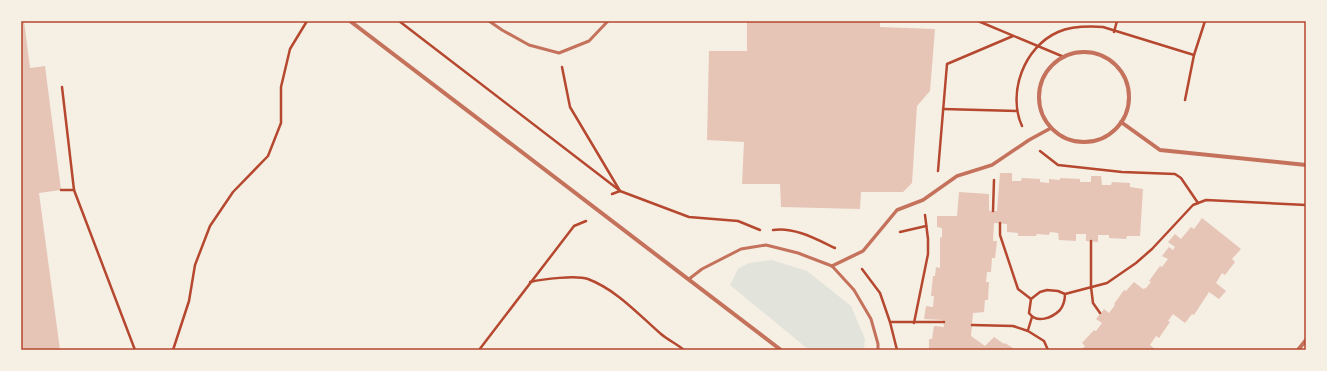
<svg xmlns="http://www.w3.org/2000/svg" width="1327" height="371" font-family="Quicksand,sans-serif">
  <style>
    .green { fill: #e2e4dc }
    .building { fill: #e6c5b7 }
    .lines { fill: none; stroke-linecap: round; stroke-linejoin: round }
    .path { stroke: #b5482f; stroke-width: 2.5 }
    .service { stroke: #c5725c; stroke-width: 3 }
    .pedestrian { stroke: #c5725c; stroke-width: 3.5 }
    .minor { stroke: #c5725c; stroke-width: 4 }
    .neatline { fill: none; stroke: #b5482f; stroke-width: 1.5 }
  </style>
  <rect width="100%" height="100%" fill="#f6efe4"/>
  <polygon class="green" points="772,260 807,271 851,306 865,339 864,350 809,350 730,285 738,269 749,263"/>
  <g class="building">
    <polygon points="21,21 24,21 30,68 45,66 61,190 39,193 60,350 21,350"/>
    <polygon points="747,21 880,21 880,27 935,29 930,91 917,106 912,183 903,192 861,192 860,209 781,207 780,184 742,184 744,142 707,140 709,51 747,51"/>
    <polygon points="1000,173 1012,173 1012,181 1021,181 1022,178 1040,179 1040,182 1049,183 1049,179 1060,180 1060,178 1080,179 1080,182 1091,182 1091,176 1101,176 1102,185 1111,185 1112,182 1130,183 1130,187 1143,189 1140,236 1127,236 1126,239 1109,238 1109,235 1098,235 1098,242 1086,241 1086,234 1076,234 1076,241 1059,240 1058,233 1050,232 1049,235 1037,234 1036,236 1018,236 1018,233 1007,232 1007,224 994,223 993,241 997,241 995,258 992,258 991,272 987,272 986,282 989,282 988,300 985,300 984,312 973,313 971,336 985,346 994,337 1004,344 1005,343 1016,350 929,350 929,339 932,339 934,326 944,327 943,320 924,319 926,306 933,307 934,296 931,296 933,276 935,276 936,267 940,268 940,238 942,237 942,228 937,227 937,216 957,216 959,192 989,194 989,211 997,211"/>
    <polygon points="1202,218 1241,249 1232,259 1235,262 1225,275 1222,273 1216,283 1226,291 1219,299 1209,292 1194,315 1192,314 1185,323 1173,314 1168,321 1170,322 1159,338 1156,336 1150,345 1156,350 1081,350 1085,346 1082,343 1094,330 1096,331 1102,323 1096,319 1104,309 1109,313 1115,305 1114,304 1124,290 1126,291 1134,282 1143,289 1146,288 1151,282 1149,281 1160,266 1162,267 1168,259 1162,256 1169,247 1173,250 1175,247 1168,242 1175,234 1181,239 1191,227 1194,229"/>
  </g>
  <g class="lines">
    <g class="path">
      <polyline points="399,21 619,190"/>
      <polyline points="978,21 1064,57"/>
      <polyline points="1114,32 1117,21"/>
      <polyline points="562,67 570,107 620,191 689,217 738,221 760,230"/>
      <polyline points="62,87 74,190"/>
      <polyline points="1185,100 1194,55 1205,21"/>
      <polyline points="943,109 1017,111"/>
      <path d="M 1022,126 C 1007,93 1024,47 1058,32 C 1072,26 1087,26 1103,27 L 1194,55"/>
      <polyline points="1040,151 1058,165 1122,172 1175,174 1181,178 1198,203"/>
      <polyline points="938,171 947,64 1013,36"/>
      <polyline points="61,190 74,190 135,350"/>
      <polyline points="612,194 620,191"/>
      <polyline points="993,211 994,180"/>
      <polyline points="1000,223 1000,235 1018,289 1031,299"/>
      <path d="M 773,230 C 795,227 816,239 835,248"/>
      <polyline points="900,232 926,226"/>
      <polyline points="1091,241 1091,287 1093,303 1100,313"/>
      <polyline points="862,269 880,293 890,322 944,322"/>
      <path d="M 530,282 C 543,279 576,275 588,279 C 617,290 639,315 661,334 C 668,340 677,344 684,350"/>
      <path d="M 1065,294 C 1065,300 1064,305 1060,310 C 1052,318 1037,324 1029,313 L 1031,299 L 1040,292 L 1047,290 L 1058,291 L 1065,294 L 1107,283 L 1136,263 L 1152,249 L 1193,205 L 1206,200 L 1306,205"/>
      <polyline points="890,322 897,350"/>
      <polyline points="914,323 928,254 928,239 925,215"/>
      <polyline points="972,325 1013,326 1028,331 1044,341 1048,350"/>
      <polyline points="1028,330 1032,317"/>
      <polyline points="173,350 189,301 195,265 210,226 233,192 268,156 281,123 281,87 290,49 307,21"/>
      <polyline points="479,350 574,226 586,221"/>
    </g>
    <g class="service">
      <polyline points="489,21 502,30 529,45 559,53 589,41 608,21"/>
      <polyline points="689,279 702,269 741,249 766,245 798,253 832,266 854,290 871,319 878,344 878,350"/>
    </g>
    <polyline class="pedestrian" points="832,266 863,251 897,210 923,200 957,176 992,165 1029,140 1051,128"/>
    <g class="minor">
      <polyline points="350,21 781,350"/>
      <circle cx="1084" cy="97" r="45"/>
      <polyline points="1121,122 1160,150 1306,165"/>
      <polyline points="1298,350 1306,340"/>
    </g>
  </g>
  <rect width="1327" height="371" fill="none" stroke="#f6efe4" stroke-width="44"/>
  <rect x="22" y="22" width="1283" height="327" class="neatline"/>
</svg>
